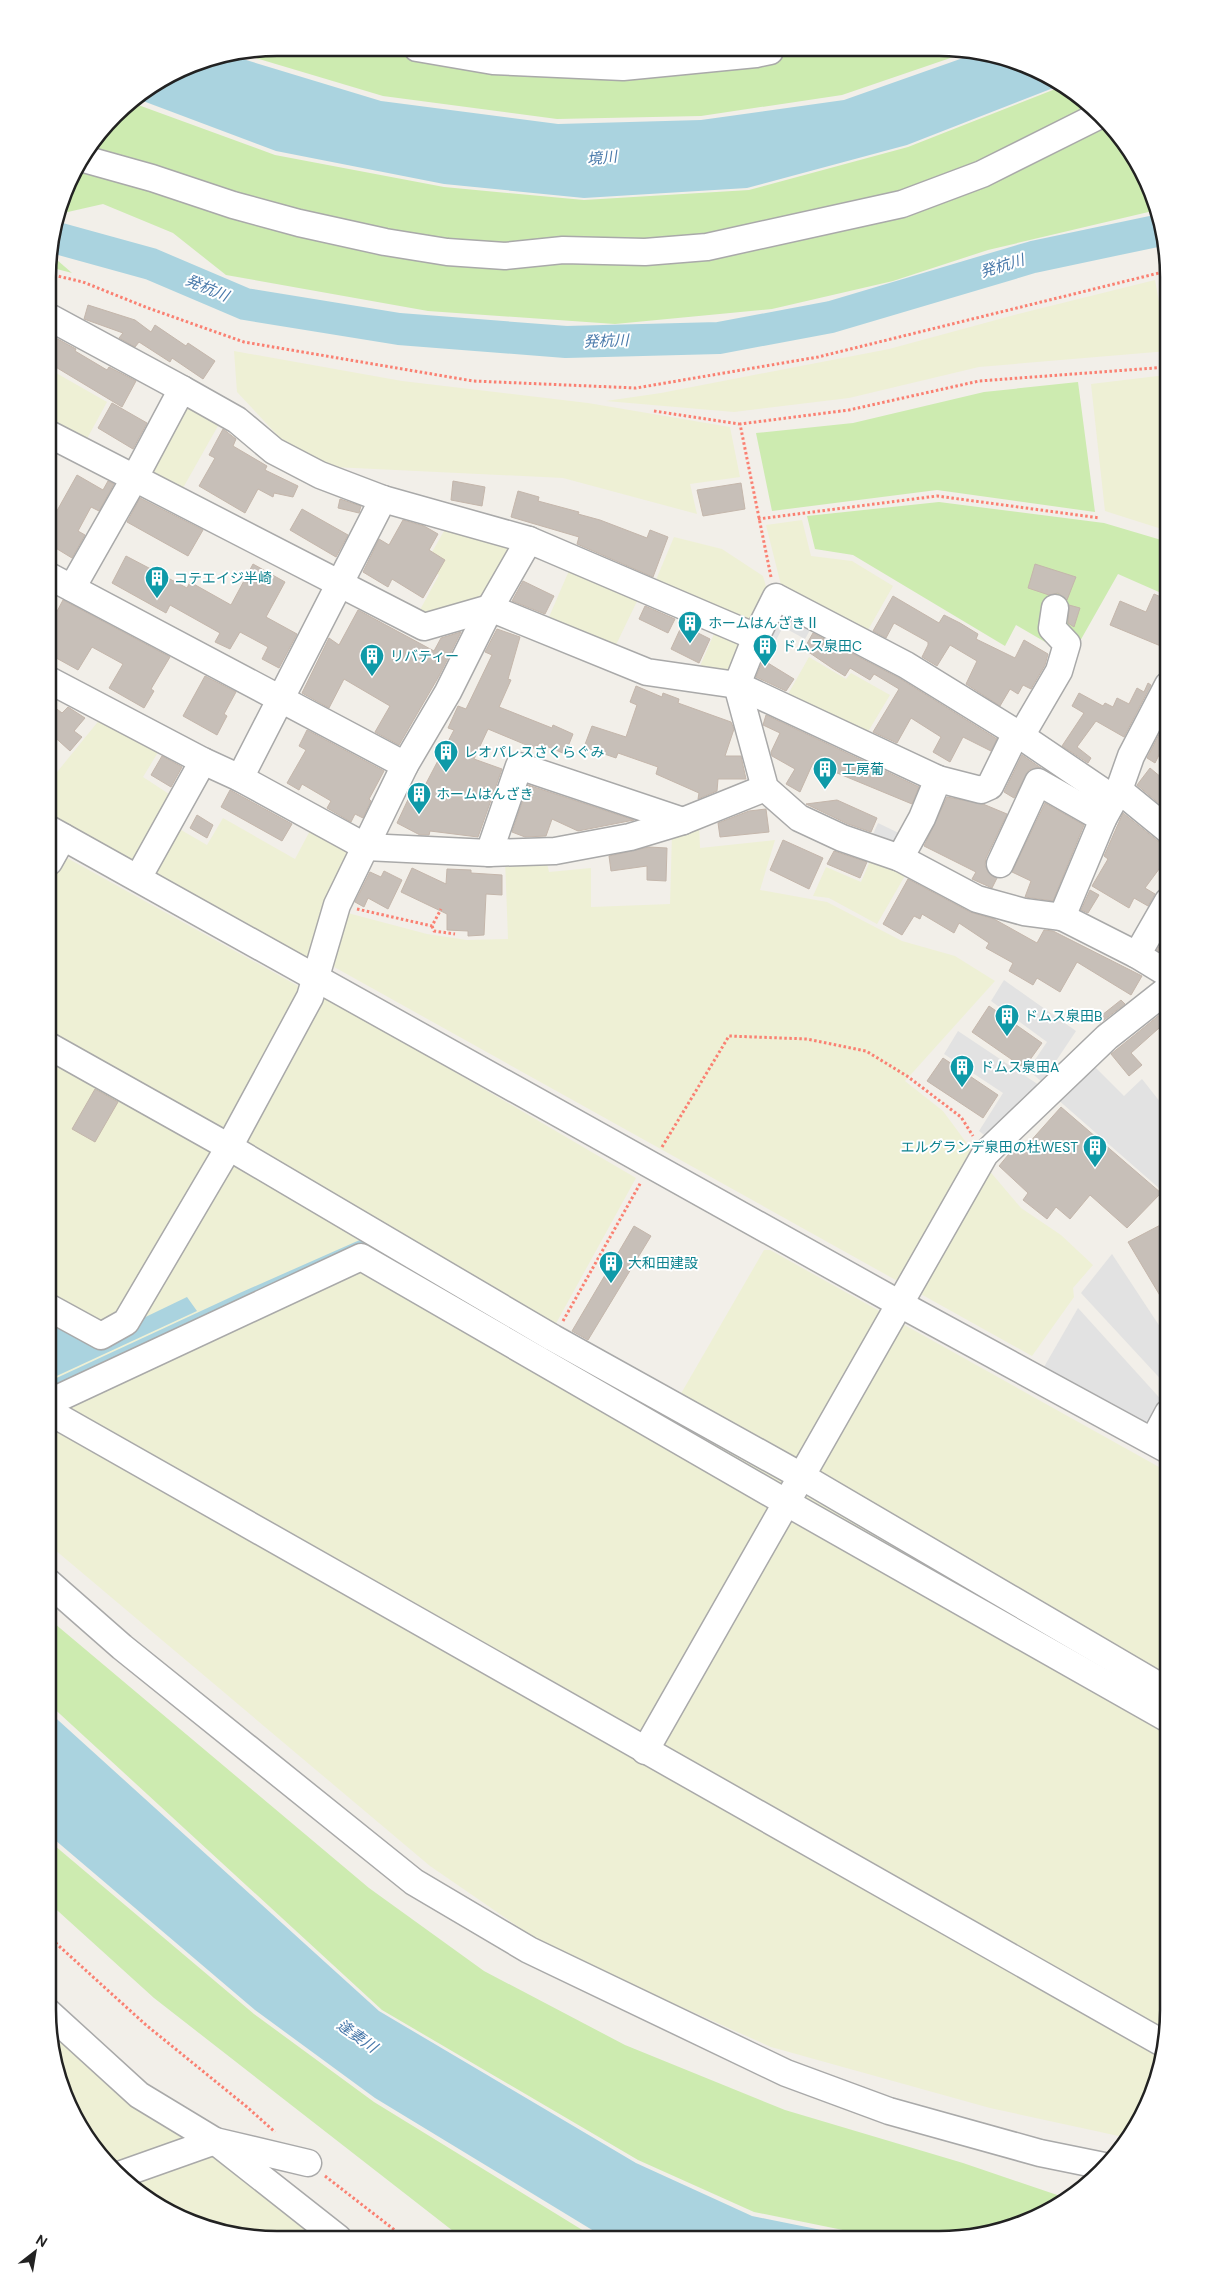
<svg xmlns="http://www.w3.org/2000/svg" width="1216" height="2287" font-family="'DM Sans','Noto Sans JP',sans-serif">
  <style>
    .farmland { fill: #eef0d5 }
    .grass { fill: #cdebb0 }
    .parking { fill: #e2e2e2 }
    .water { fill: #aad3df }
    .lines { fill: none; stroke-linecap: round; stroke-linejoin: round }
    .stream { stroke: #aad3df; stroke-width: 5.5 }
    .river { stroke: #aad3df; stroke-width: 32 }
    .building { fill: #c7bfb8; stroke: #c4b6ab }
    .minor-casing { stroke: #a9a9a9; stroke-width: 29 }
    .path { stroke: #fa8072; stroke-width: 3; stroke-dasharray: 2.5 2.5; stroke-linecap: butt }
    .minor { stroke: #fff; stroke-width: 26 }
    .labels { text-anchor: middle; stroke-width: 4; stroke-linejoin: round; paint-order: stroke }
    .culture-label { font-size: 14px; fill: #0d838f; stroke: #fff; text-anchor: start }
    .water-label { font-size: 15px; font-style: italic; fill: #4a7aab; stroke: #fff }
    .rim { fill: none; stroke: #222; stroke-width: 2.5 }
  </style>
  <rect width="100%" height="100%" fill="#f2efe9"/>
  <g class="farmland">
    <polygon points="1155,280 1168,351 979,367 849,398 734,412 606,401 661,393 889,349 1018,314"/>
    <polygon points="234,351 402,381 588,403 730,427 740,477 690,484 697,514 563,478 333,467 280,438 237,392"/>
    <polygon points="49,369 107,402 83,446 49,428"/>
    <polygon points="1166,375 1168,392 1168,531 1105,511 1091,384"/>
    <polygon points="185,395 223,417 179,495 142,476"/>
    <polygon points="802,520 811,556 852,561 893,586 864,637 783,593 766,525"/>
    <polygon points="448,524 520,544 486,603 415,619 439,575 424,566"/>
    <polygon points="674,537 722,549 763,576 769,597 752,631 653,587"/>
    <polygon points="571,566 640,595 613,651 546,624"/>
    <polygon points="718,625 752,639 734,682 696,675"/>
    <polygon points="809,657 846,679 851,673 890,695 863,740 783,703"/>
    <polygon points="101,718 160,749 143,777 172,796 135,862 49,814 49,782"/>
    <polygon points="223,818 295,859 312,827 355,850 310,967 152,871 176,827 207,845"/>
    <polygon points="699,823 700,848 775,840 760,890 827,902 902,941 955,956 995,981 905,1081 943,1111 971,1149 1021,1208 1061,1235 1093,1265 1073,1288 1074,1297 1032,1356 327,963 344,912 427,934 467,940 508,939 505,859 546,859 549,872 591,868 591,907 670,904 672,833"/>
    <polygon points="49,848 300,987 354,1013 636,1178 553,1329 679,1397 764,1250 770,1250 1168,1472 1168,2013 1160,2027 1167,2031 1151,2098 1128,2138 990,2108 771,2047 621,1980 536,1939 430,1866 48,1544"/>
    <polygon points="874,852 910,867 877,924 829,898 813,896 826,867 861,882"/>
    <polygon points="49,2021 198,2138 112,2167 86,2137 60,2084"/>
    <polygon points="215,2148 326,2238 247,2237 176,2216 126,2183"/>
  </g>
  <g class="grass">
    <polygon points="277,48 968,52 842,95 701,116 557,119 383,96 242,54"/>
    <polygon points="1063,86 1090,104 1130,149 1156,203 1157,210 988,250 893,281 772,309 615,324 428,311 226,275 173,233 103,204 59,214 71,175 125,105 130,102 275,155 444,187 584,200 749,190 908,147"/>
    <polygon points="49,253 72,273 49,267"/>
    <polygon points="1078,382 1095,512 937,490 772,511 756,433 853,423 984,392"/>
    <polygon points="939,502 1104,523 1168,542 1168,596 1118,574 1071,657 1016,625 1005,646 853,555 815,549 807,516"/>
    <polygon points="48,1618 369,1888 484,1971 625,2045 785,2110 963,2163 1069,2199 1013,2227 939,2239 887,2239 754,2212 638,2160 382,2010 48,1703"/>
    <polygon points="48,1840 254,2014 374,2102 597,2239 462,2238 154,1998 48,1902"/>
  </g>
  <g class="parking">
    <polygon points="777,602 814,623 805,639 783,627 767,657 755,652"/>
    <polygon points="878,823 907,837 900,852 871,839"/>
    <polygon points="1004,980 1076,1031 1042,1082 1028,1070 1047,1042 991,1001"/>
    <polygon points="958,1031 1045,1089 992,1141 979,1131 1003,1093 944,1054"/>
    <polygon points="1090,1062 1124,1096 1142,1079 1168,1112 1168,1196 1056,1098"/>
    <polygon points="1112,1254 1168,1339 1168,1387 1081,1293"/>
    <polygon points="1078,1308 1166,1405 1151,1431 1044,1367"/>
  </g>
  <g class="water">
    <polygon points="980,52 1040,71 1061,85 907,145 747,188 584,198 444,184 276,151 135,98 189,65 233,56 381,101 558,124 701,120 844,100"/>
    <polygon points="187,1297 197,1311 48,1380 48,1306 106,1336"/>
    <polygon points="48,1711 379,2011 636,2163 752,2216 866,2239 607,2239 375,2098 255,2010 48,1834"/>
  </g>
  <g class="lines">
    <polyline class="stream" points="48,1385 242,1295 362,1242 373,1249"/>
    <polyline class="river" points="53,237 151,264 245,304 399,329 566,342 719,338 831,317 1033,257 1161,230"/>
  </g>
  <g class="building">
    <polygon points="88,305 135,320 151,332 155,325 186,346 188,343 215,361 203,379 172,358 170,362 139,342 135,347 119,338 123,333 84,319"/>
    <polygon points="52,336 76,349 75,351 107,370 109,367 136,381 122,407 49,363 49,340"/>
    <polygon points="112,403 147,423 133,449 98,428"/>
    <polygon points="223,429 236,439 233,446 267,466 265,470 298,486 293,497 274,493 273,497 258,489 245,513 199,486 215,458 209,455"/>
    <polygon points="77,475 103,490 108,481 114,484 99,511 91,507 78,531 85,535 72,558 49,544 49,525"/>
    <polygon points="453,481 485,487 482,506 451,500"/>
    <polygon points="741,483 745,509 703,516 697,490"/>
    <polygon points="518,491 539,497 538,501 579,512 578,514 600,520 647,538 650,530 668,537 653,577 577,544 579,537 511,517"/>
    <polygon points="140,498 203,530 188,556 127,522"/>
    <polygon points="340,499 361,506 359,513 338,508"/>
    <polygon points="302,509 348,535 336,557 290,530"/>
    <polygon points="403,520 424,526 438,534 429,550 445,560 423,598 392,579 388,587 363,572 379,539 389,545"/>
    <polygon points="126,556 187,588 190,582 231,605 253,564 285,582 266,617 297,634 279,668 262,659 268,647 240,632 230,649 215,642 220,633 170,605 166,613 112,583"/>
    <polygon points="1035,564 1076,577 1067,600 1058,593 1049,595 1028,588"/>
    <polygon points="523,581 554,596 545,614 512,601"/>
    <polygon points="1154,594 1168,600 1168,649 1110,625 1120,601 1146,612"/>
    <polygon points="893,596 939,623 944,615 960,623 978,634 976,639 1015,658 1024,640 1048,654 1045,665 1031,689 1023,685 1018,694 1010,689 1000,706 966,684 977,661 950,645 937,666 922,657 928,645 928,642 894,623 886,638 873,631"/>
    <polygon points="63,600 170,657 151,689 154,691 144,708 109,688 123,664 92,647 78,670 49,654 49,614 54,617"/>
    <polygon points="1069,605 1080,608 1074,627 1068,623"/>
    <polygon points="645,606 675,619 668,633 639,619"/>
    <polygon points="358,610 434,651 441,638 461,632 439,676 399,745 375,732 390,706 344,679 329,708 302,693 329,638 339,645"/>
    <polygon points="682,625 710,639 699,663 671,649"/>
    <polygon points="497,629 520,637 508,679 511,680 499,707 552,728 553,725 573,734 565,754 539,743 536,749 488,729 474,759 502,769 478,837 430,831 429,835 420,835 397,823 412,791 420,795 454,730 448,728 458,706 466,709 492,655 485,652"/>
    <polygon points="813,633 899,678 997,739 991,751 963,737 950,762 933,752 941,737 911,718 897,743 873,732 899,689 874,674 870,680 850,668 845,676 832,668 804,649"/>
    <polygon points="763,660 794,679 786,691 756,677"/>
    <polygon points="205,676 236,692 224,714 227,716 217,735 183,716"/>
    <polygon points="1148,683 1151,685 1124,737 1096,721 1077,747 1091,758 1088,763 1062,746 1084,713 1072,706 1079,693 1103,706 1105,703 1113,707 1117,698 1129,704 1137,688 1144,692"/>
    <polygon points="636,686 662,697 663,693 679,699 678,703 731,722 734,729 725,756 741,756 746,779 718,779 717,791 698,799 699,793 656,774 658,767 618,753 616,758 584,747 592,726 626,737 637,705 630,702"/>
    <polygon points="49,703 62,713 68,707 85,718 74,731 82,737 70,751 49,732"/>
    <polygon points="766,715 919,787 912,804 813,763 800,792 786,784 795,769 772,756 771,752 780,733 763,725"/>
    <polygon points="1168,717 1168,737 1155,763 1147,758"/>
    <polygon points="307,730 384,771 369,799 371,801 363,818 355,814 351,822 327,808 331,801 302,784 299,790 287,783 306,750 299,746"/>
    <polygon points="1022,755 1041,768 1029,770 1014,798 1004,792"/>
    <polygon points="162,756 182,767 171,787 151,775"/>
    <polygon points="1150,768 1168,783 1168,811 1137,785"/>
    <polygon points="528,785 634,820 578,831 552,819 546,836 525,837 512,832"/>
    <polygon points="230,790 292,824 282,841 221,807"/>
    <polygon points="947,797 983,804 1007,814 986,858 985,865 988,872 997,878 992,888 972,879 976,872 924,846"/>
    <polygon points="837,800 877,818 871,832 848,824 806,804"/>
    <polygon points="1045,803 1084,825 1053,901 1025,897 1031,881 1012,872"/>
    <polygon points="766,809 769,832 720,837 718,823 749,811"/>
    <polygon points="1123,813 1159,842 1168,845 1168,857 1145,888 1155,894 1148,906 1134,898 1129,908 1092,886 1108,859 1104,856"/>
    <polygon points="197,815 213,825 207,838 190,828"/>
    <polygon points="783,840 823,858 809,889 770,870"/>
    <polygon points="649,847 667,848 666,881 647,880 647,866 611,871 609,856"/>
    <polygon points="834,851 867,862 860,878 827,864"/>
    <polygon points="412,868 446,884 447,869 471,870 471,873 502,875 502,895 486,894 484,935 468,936 468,931 447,930 447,914 401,892"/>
    <polygon points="384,871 402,880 388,909 368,898 364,907 355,902 370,872 381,877"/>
    <polygon points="908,879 970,912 994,919 1037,943 1044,930 1053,931 1142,976 1131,995 1077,962 1060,992 1037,978 1033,985 1009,971 1013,963 986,948 989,943 959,923 954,933 922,914 920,919 914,916 902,935 883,924"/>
    <polygon points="1090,890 1099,895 1088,913 1081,910"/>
    <polygon points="1168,931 1168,946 1164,954 1157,950"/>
    <polygon points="1121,1000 1125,1004 1100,1023 1097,1019"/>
    <polygon points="989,1006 1042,1043 1024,1068 972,1032"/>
    <polygon points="1162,1013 1168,1020 1131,1053 1142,1065 1129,1076 1111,1054"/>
    <polygon points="943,1058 998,1095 983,1118 927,1081"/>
    <polygon points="95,1089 118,1102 95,1142 72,1129"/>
    <polygon points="1061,1107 1161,1193 1127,1228 1090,1195 1070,1219 1056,1207 1047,1219 1023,1200 1028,1193 999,1166 1013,1149 1019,1154"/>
    <polygon points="1168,1221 1168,1309 1128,1242"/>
    <polygon points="634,1226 651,1236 588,1340 572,1331"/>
  </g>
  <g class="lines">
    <defs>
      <g id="minor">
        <polyline points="417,48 493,61 623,67 756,54 770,51"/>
        <polyline points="84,159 152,178 233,205 299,223 385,242 447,252 505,256 563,250 645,252 707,247 902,204 982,174 1100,115"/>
        <polyline points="49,317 182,389"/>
        <polyline points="49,434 424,627 490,608 647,672 737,685 756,637 776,597 906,665 1021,736 1114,799"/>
        <polyline points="49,576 405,765"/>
        <polyline points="72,588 134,479 182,389 237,420 274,451 320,475 383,499"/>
        <polyline points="49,680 203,761 240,778 366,847 489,853 555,851 630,837 683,821 765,788"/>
        <polyline points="737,685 765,788 799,818 842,838 900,858 977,899 1024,912 1062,917 1103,819 1119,790 1131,756 1168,685"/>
        <polyline points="737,685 938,779 981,790 990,786 1016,733"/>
        <polyline points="1021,736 1059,671 1067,644 1052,628 1055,608"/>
        <polyline points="240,778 383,499 529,540"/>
        <polyline points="1119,790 1168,830"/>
        <polyline points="49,829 900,1304 1168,1450"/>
        <polyline points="489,853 519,766 683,821"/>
        <polyline points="900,858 922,818 938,779"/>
        <polyline points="49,862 63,837"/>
        <polyline points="1000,864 1038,782 1103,819"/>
        <polyline points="138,878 203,761"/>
        <polyline points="1062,917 1137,955 1168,974"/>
        <polyline points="1137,955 1168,901"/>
        <polyline points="49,1046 229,1147 553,1338 803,1477 1168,1691"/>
        <polyline points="48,1307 101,1336 126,1322 229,1147 310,997 337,905 405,765 448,692 490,608 529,540 756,637"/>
        <polyline points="48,1403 361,1257 787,1503 1168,1719"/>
        <polyline points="48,1411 1164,2044"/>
        <polyline points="1153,1441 1168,1413"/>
        <polyline points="48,1582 122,1647 414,1882 529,1950 786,2073 889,2111 1040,2153 1104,2166"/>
        <polyline points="645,1751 985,1154 1107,1037 1168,989"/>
        <polyline points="48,2012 139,2095 215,2141 338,2238"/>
        <polyline points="119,2175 215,2141 308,2163"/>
      </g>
    </defs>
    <use href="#minor" class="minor-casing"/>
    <g class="path">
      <polyline points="49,274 83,282 148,308 244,342 473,381 636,388 818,357 1167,271"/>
      <polyline points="654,411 739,424"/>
      <polyline points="758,519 937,496 1100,518"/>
      <polyline points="771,577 740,424 849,410 979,381 1168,367"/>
      <polyline points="357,909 432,926 441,909"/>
      <polyline points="432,926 434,931 455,934"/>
      <polyline points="662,1147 729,1036 807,1039 866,1051 907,1076 961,1117 973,1136"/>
      <polyline points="563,1321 641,1182"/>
      <polyline points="48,1936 146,2025 247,2107 275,2132"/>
      <polyline points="325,2176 405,2238"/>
    </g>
    <use href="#minor" class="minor"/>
  </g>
  <defs>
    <symbol id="building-pin" viewBox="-11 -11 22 30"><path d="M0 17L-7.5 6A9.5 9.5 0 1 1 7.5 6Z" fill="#0f9aa8" stroke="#fff"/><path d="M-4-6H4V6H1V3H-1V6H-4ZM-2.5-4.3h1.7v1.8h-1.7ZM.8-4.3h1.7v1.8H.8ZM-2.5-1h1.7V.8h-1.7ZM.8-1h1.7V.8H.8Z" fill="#fff"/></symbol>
  </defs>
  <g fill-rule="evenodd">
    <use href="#building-pin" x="143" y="564" width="28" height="38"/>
    <use href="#building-pin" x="676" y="609" width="28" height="38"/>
    <use href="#building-pin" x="751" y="632" width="28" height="38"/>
    <use href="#building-pin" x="358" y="642" width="28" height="38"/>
    <use href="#building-pin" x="432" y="738" width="28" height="38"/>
    <use href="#building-pin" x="811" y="755" width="28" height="38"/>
    <use href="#building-pin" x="405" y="780" width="28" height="38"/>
    <use href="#building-pin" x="993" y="1002" width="28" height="38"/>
    <use href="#building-pin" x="948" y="1053" width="28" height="38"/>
    <use href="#building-pin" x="1081" y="1133" width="28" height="38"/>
    <use href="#building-pin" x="597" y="1249" width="28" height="38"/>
  </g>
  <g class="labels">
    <g class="culture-label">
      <text x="174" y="583">コテエイジ半崎</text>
      <text x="708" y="628">ホームはんざきⅡ</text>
      <text x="782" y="651">ドムス泉田C</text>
      <text x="390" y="661">リバティー</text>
      <text x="464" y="757">レオパレスさくらぐみ</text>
      <text x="842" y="774">工房葡</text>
      <text x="436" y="799">ホームはんざき</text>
      <text x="1024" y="1021">ドムス泉田B</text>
      <text x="980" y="1072">ドムス泉田A</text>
      <text x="1078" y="1152" text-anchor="end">エルグランデ泉田の杜WEST</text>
      <text x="628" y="1268">大和田建設</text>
    </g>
    <g class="water-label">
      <text transform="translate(602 158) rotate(-6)" y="5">境川</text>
      <text transform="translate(1002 266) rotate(-17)" y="5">発杭川</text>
      <text transform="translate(207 288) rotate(23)" y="5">発杭川</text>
      <text transform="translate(606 341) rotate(-2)" y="5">発杭川</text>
      <text transform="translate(357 2036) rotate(35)" y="5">逢妻川</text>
    </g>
  </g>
  <path d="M0 0H1216V2287H0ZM277 56H939A221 221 0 0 1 1160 277V2010A221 221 0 0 1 939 2231H277A221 221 0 0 1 56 2010V277A221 221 0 0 1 277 56Z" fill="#fff" fill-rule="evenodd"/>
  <path class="rim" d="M277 56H939A221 221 0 0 1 1160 277V2010A221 221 0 0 1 939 2231H277A221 221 0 0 1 56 2010V277A221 221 0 0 1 277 56Z"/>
  <g transform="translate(35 2252) rotate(31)" stroke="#ffffff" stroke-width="4" paint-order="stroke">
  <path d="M0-4L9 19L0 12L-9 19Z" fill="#222222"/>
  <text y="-8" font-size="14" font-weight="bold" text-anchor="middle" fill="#222222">N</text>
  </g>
</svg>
